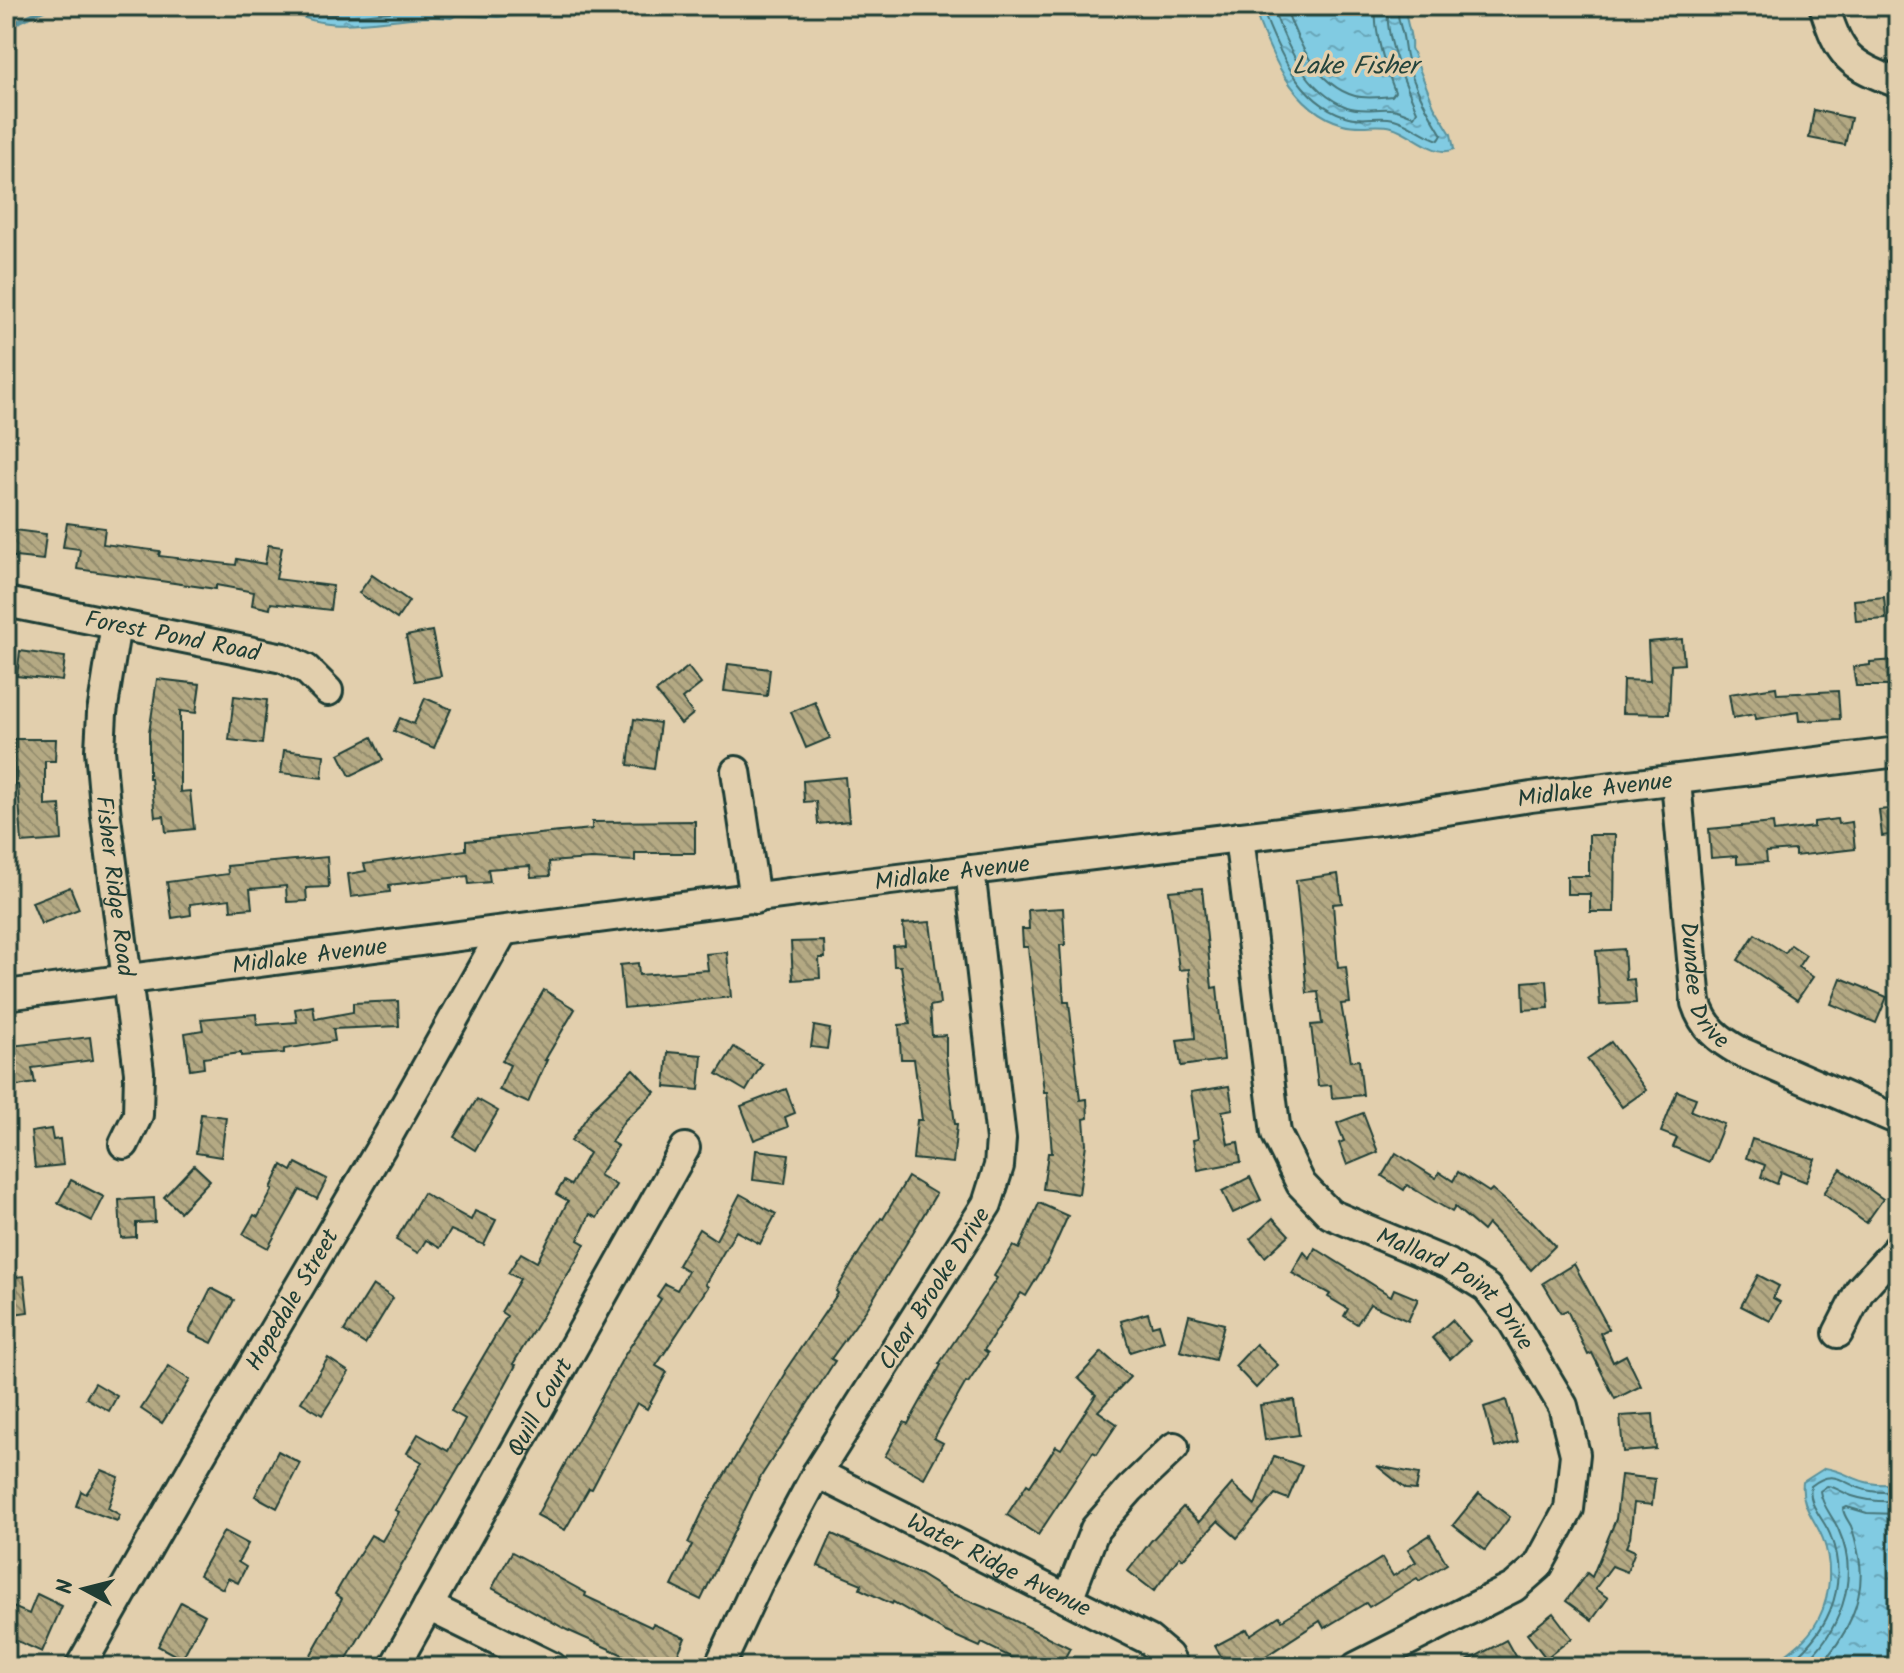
<svg xmlns="http://www.w3.org/2000/svg" width="1904" height="1673" font-family="Kalam,sans-serif">
  <style>
    .water { fill: url(#water-ripples); stroke: #5a929c; stroke-width: 2 }
    .lines { fill: none; stroke-linecap: round; stroke-linejoin: round }
    .shore { stroke: #46767a; stroke-width: 2 }
    .stream { stroke: #5a929c; stroke-width: 5 }
    .building { fill: url(#building-back-hatch); stroke: #1f3d34; stroke-width: 2 }
    .minor-casing { stroke: #1f3d34; stroke-width: 34 }
    .minor { stroke: #e2cfad; stroke-width: 28 }
    .labels { text-anchor: middle; stroke-width: 7; stroke-linejoin: round; paint-order: stroke }
    .street-label { font-size: 24px; fill: #1f3d34; stroke: #e2cfad }
    .water-label { font-size: 26px; font-style: italic; fill: #24443d; stroke: #e2cfad }
  </style>
  <defs>
    <pattern id="water-ripples" width="26" height="14" patternUnits="userSpaceOnUse" patternTransform="scale(2)"><rect width="26" height="14" fill="#81cbe2"/><path d="M2 4q2-2 4 0t4 0M15 11q2-2 4 0t4 0" fill="none" stroke="#69a6b8"/></pattern>
    <pattern id="building-back-hatch" width="6" height="6" patternUnits="userSpaceOnUse" patternTransform="scale(2)"><rect width="6" height="6" fill="#b4a983"/><path d="M-1 5l2 2M0 0l6 6M5-1l2 2" fill="none" stroke="#928b6c"/></pattern>
  </defs>
  <rect width="100%" height="100%" fill="#e2cfad"/>
  <filter id="ink" filterUnits="userSpaceOnUse"><feTurbulence type="fractalNoise" baseFrequency=".0125" numOctaves="2"/><feDisplacementMap in="SourceGraphic" scale="16" xChannelSelector="R" yChannelSelector="G"/><feConvolveMatrix kernelMatrix="1 2 1 2 8 2 1 2 1" color-interpolation-filters="sRGB"/></filter>
  <g filter="url(#ink)">
    <g class="water">
      <path d="M 282,6 L 627,6 L 545,16 L 525,14 L 498,17 L 458,15 L 451,18 C 398,11 330,42 282,6 Z"/>
      <path d="M 1253,6 L 1406,6 C 1404,21 1413,34 1411,48 L 1434,106 L 1451,134 L 1454,149 C 1436,159 1411,132 1392,127 C 1377,123 1360,129 1343,124 C 1292,110 1269,51 1253,6 Z"/>
      <path d="M 1825,1468 C 1842,1470 1853,1480 1870,1483 C 1879,1485 1889,1484 1898,1484 L 1898,1667 L 1769,1667 C 1783,1657 1801,1645 1812,1630 C 1830,1604 1834,1569 1823,1539 C 1815,1518 1800,1507 1803,1482 Z"/>
    </g>
    <g class="lines">
      <g class="shore">
        <path d="M 295,6 C 334,23 378,12 418,9 C 452,7 487,10 522,6"/>
        <path d="M 1261,6 C 1277,48 1298,101 1345,116 C 1361,122 1378,115 1394,119 C 1410,123 1424,136 1439,140 L 1442,135 C 1425,107 1407,75 1404,43 C 1403,29 1396,20 1398,6"/>
        <path d="M 1272,6 C 1286,44 1305,91 1347,107 C 1361,112 1376,108 1390,109 C 1399,109 1406,114 1414,116 L 1417,111 C 1405,83 1384,37 1388,6"/>
        <path d="M 1285,6 C 1297,40 1316,85 1355,96 C 1366,99 1380,97 1392,96 L 1395,92 C 1386,68 1373,32 1376,6"/>
        <path d="M 1783,1667 C 1826,1636 1850,1590 1831,1537 C 1825,1519 1807,1506 1811,1486 C 1837,1465 1845,1488 1871,1491 C 1880,1493 1889,1492 1898,1491"/>
        <path d="M 1800,1667 C 1839,1634 1861,1580 1839,1531 C 1834,1517 1822,1507 1820,1491 L 1827,1486 C 1837,1487 1842,1493 1852,1496 C 1867,1501 1882,1502 1898,1501"/>
        <path d="M 1818,1667 C 1845,1640 1867,1598 1859,1557 C 1857,1547 1855,1536 1851,1526 C 1848,1520 1844,1516 1843,1509 L 1847,1507 L 1867,1513 L 1898,1514"/>
      </g>
      <polyline class="stream" points="6,27 51,6"/>
    </g>
    <g class="building">
      <polygon points="1814,110 1851,118 1845,145 1809,138"/>
      <polygon points="67,523 105,528 103,544 160,551 159,556 236,565 237,559 265,564 268,545 282,547 276,579 333,586 330,610 271,603 270,609 252,605 254,592 216,585 216,589 77,569 80,549 63,547"/>
      <polygon points="6,529 46,534 43,560 6,556"/>
      <polygon points="372,575 409,601 397,619 359,593"/>
      <polygon points="1884,597 1886,619 1856,621 1854,600"/>
      <polygon points="432,631 441,676 415,681 406,636"/>
      <polygon points="1682,639 1684,664 1671,665 1669,714 1622,713 1623,680 1650,681 1648,642"/>
      <polygon points="20,651 65,657 62,681 17,676"/>
      <polygon points="1895,660 1896,686 1856,686 1853,667 1870,665 1870,662"/>
      <polygon points="728,664 770,669 767,696 724,691"/>
      <polygon points="688,667 701,684 682,699 693,714 681,724 656,692"/>
      <polygon points="157,679 200,684 196,713 180,711 180,792 190,791 194,829 166,832 164,816 155,817 151,778 149,778 149,733"/>
      <polygon points="1776,687 1777,694 1838,691 1840,719 1799,721 1798,712 1756,719 1755,714 1733,718 1729,694"/>
      <polygon points="234,696 267,700 262,744 229,740"/>
      <polygon points="425,698 451,709 434,748 394,731 400,718 414,724"/>
      <polygon points="815,702 830,738 806,748 791,712"/>
      <polygon points="634,719 660,723 654,769 628,765"/>
      <polygon points="372,737 383,760 350,776 339,754"/>
      <polygon points="14,739 56,739 55,761 45,761 45,806 60,805 62,840 22,843 18,785 14,785"/>
      <polygon points="284,750 324,755 322,778 281,773"/>
      <polygon points="845,777 849,821 818,824 816,801 804,802 803,781"/>
      <polygon points="1898,808 1898,834 1882,836 1879,810"/>
      <polygon points="1837,819 1838,824 1852,822 1855,849 1795,856 1795,850 1766,852 1767,862 1737,864 1737,856 1711,858 1709,829 1773,823 1774,832 1814,827 1814,822"/>
      <polygon points="695,821 695,853 635,853 635,861 591,859 549,862 550,876 531,877 530,866 488,869 490,882 469,884 468,876 389,885 390,892 351,897 348,874 366,871 364,864 466,850 466,841 592,829 592,822"/>
      <polygon points="1589,835 1615,835 1614,912 1590,912 1590,894 1567,894 1567,876 1589,876"/>
      <polygon points="327,857 329,887 306,888 307,901 287,902 286,886 250,889 252,908 231,910 230,899 190,904 191,915 172,918 167,882 228,874 227,866"/>
      <polygon points="1338,874 1342,903 1333,904 1338,968 1346,967 1350,1003 1341,1004 1351,1061 1359,1060 1363,1095 1332,1098 1331,1085 1318,1086 1311,1025 1322,1024 1318,992 1307,993 1296,880"/>
      <polygon points="70,887 79,909 41,924 32,902"/>
      <polygon points="1202,888 1212,988 1217,987 1224,1060 1181,1066 1177,1040 1195,1038 1189,969 1179,970 1169,891"/>
      <polygon points="1063,908 1065,945 1060,945 1064,1002 1069,1002 1080,1100 1087,1099 1088,1118 1084,1119 1086,1144 1079,1194 1043,1189 1048,1153 1052,1153 1047,1092 1044,1092 1028,947 1023,947 1022,929 1029,929 1028,910"/>
      <polygon points="930,922 940,1004 930,1006 932,1036 946,1035 946,1056 955,1124 957,1124 953,1163 913,1159 917,1120 922,1120 914,1059 901,1059 899,1025 910,1024 901,966 894,966 893,946 905,945 903,924"/>
      <polygon points="1755,934 1785,953 1791,945 1806,955 1798,967 1813,977 1797,1000 1738,960"/>
      <polygon points="824,941 825,958 819,958 820,978 793,980 791,942"/>
      <polygon points="1624,949 1626,980 1634,979 1636,1003 1600,1005 1596,951"/>
      <polygon points="727,952 731,997 624,1008 620,965 638,963 639,975 708,970 706,954"/>
      <polygon points="1841,978 1887,997 1876,1023 1831,1004"/>
      <polygon points="1547,980 1549,1008 1524,1010 1523,982"/>
      <polygon points="544,990 575,1009 545,1060 547,1060 528,1103 499,1090 510,1065 502,1061"/>
      <polygon points="398,1001 399,1026 333,1029 335,1041 284,1049 284,1053 241,1056 241,1053 203,1058 204,1068 190,1070 185,1033 203,1030 201,1019 256,1014 257,1025 297,1022 295,1009 313,1006 315,1019 353,1012 353,1003"/>
      <polygon points="814,1026 830,1029 827,1049 811,1047"/>
      <polygon points="90,1037 93,1060 32,1068 35,1083 6,1088 6,1055 12,1054 10,1046"/>
      <polygon points="1611,1042 1646,1090 1622,1107 1587,1059"/>
      <polygon points="734,1047 762,1064 746,1091 717,1074"/>
      <polygon points="668,1052 702,1055 699,1090 665,1087"/>
      <polygon points="633,1069 655,1092 624,1121 611,1142 618,1146 599,1175 616,1185 597,1218 590,1214 578,1240 585,1244 576,1261 513,1364 516,1365 477,1437 342,1667 304,1667 342,1599 335,1594 354,1562 371,1535 382,1541 399,1512 395,1510 422,1462 407,1453 418,1434 448,1451 465,1419 451,1411 507,1316 501,1312 520,1279 508,1273 521,1253 537,1262 568,1201 556,1194 564,1181 571,1185 589,1153 571,1141 593,1108"/>
      <polygon points="1229,1086 1233,1109 1222,1111 1228,1144 1238,1142 1241,1162 1198,1170 1193,1140 1198,1139 1191,1092"/>
      <polygon points="786,1089 795,1113 785,1117 788,1127 754,1140 741,1106"/>
      <polygon points="1677,1091 1696,1098 1691,1111 1724,1124 1709,1162 1673,1147 1677,1138 1661,1132"/>
      <polygon points="477,1099 498,1111 475,1150 454,1137"/>
      <polygon points="1363,1113 1378,1152 1347,1165 1339,1143 1344,1141 1337,1123"/>
      <polygon points="201,1114 226,1117 221,1157 196,1153"/>
      <polygon points="51,1129 53,1140 60,1139 63,1165 35,1168 31,1132"/>
      <polygon points="1752,1139 1815,1159 1806,1182 1781,1172 1777,1184 1761,1177 1765,1165 1746,1158"/>
      <polygon points="756,1150 789,1154 785,1184 753,1180"/>
      <polygon points="1396,1153 1436,1178 1439,1172 1453,1181 1458,1172 1489,1192 1492,1189 1530,1222 1531,1220 1555,1246 1531,1270 1488,1224 1483,1231 1455,1207 1452,1212 1407,1185 1404,1190 1382,1176"/>
      <polygon points="296,1163 327,1179 317,1199 300,1190 268,1248 243,1234 254,1215 258,1217 273,1189 271,1188 282,1165 292,1171"/>
      <polygon points="194,1165 210,1180 180,1212 164,1197"/>
      <polygon points="1841,1169 1883,1199 1866,1223 1824,1193"/>
      <polygon points="908,1177 936,1194 867,1309 831,1359 835,1361 760,1478 701,1600 672,1586 692,1545 688,1543 704,1509 786,1373 785,1371 838,1293 836,1291 855,1259 881,1218 883,1219"/>
      <polygon points="1250,1177 1261,1200 1233,1213 1222,1191"/>
      <polygon points="71,1180 104,1197 92,1221 58,1203"/>
      <polygon points="423,1193 471,1220 475,1211 496,1220 484,1245 451,1230 440,1248 426,1240 418,1253 396,1240"/>
      <polygon points="740,1194 776,1214 760,1244 736,1231 705,1284 708,1287 656,1366 667,1372 647,1409 637,1403 592,1489 589,1488 565,1530 537,1515 624,1356 661,1299 657,1296 665,1284 677,1290 688,1271 678,1265 699,1229 716,1240"/>
      <polygon points="154,1198 155,1222 136,1223 136,1237 121,1238 119,1200"/>
      <polygon points="1039,1203 1068,1216 1049,1258 1026,1296 1021,1293 984,1350 988,1353 968,1383 966,1382 934,1438 943,1443 924,1478 885,1456 904,1422 908,1424 941,1365 939,1364 997,1278 994,1276 1013,1246 1019,1249"/>
      <polygon points="1273,1218 1289,1235 1265,1257 1250,1239"/>
      <polygon points="1315,1248 1391,1296 1394,1289 1418,1299 1408,1321 1370,1304 1357,1324 1344,1316 1348,1309 1328,1297 1330,1294 1292,1273 1304,1252 1310,1259"/>
      <polygon points="1574,1264 1609,1329 1600,1333 1613,1362 1626,1355 1641,1386 1615,1399 1592,1353 1588,1355 1567,1310 1561,1313 1543,1283"/>
      <polygon points="1758,1275 1779,1286 1773,1298 1780,1302 1770,1321 1741,1306"/>
      <polygon points="24,1276 28,1312 6,1315 6,1278"/>
      <polygon points="373,1285 393,1298 365,1344 344,1331"/>
      <polygon points="211,1288 234,1300 212,1343 189,1332"/>
      <polygon points="1148,1313 1152,1326 1159,1324 1164,1341 1130,1352 1121,1321"/>
      <polygon points="1189,1315 1224,1324 1215,1360 1180,1351"/>
      <polygon points="1452,1320 1470,1341 1450,1359 1432,1338"/>
      <polygon points="1256,1344 1278,1365 1256,1388 1235,1366"/>
      <polygon points="1102,1352 1130,1377 1098,1411 1117,1424 1097,1454 1093,1452 1038,1535 1007,1515 1027,1484 1030,1486 1056,1446 1061,1449 1096,1395 1078,1378"/>
      <polygon points="328,1358 349,1372 322,1415 301,1402"/>
      <polygon points="169,1366 190,1380 162,1423 141,1409"/>
      <polygon points="95,1383 117,1396 109,1411 86,1398"/>
      <polygon points="1294,1400 1299,1435 1265,1440 1260,1405"/>
      <polygon points="1506,1400 1518,1442 1495,1448 1484,1407"/>
      <polygon points="1653,1414 1656,1449 1623,1452 1620,1416"/>
      <polygon points="278,1451 300,1463 277,1508 255,1496"/>
      <polygon points="1274,1456 1302,1466 1288,1499 1275,1494 1237,1538 1218,1521 1183,1559 1180,1556 1154,1591 1128,1571 1151,1541 1183,1507 1199,1522 1232,1484 1255,1505"/>
      <polygon points="1377,1466 1419,1474 1416,1490 1406,1489"/>
      <polygon points="102,1470 119,1477 108,1508 120,1515 117,1521 76,1506 81,1491 86,1494"/>
      <polygon points="1621,1475 1655,1479 1652,1505 1634,1503 1630,1538 1626,1547 1635,1551 1627,1572 1612,1566 1595,1589 1608,1598 1592,1620 1566,1601 1587,1573 1592,1577 1616,1519"/>
      <polygon points="1479,1493 1510,1517 1485,1550 1453,1525"/>
      <polygon points="224,1531 248,1544 238,1562 246,1567 238,1583 228,1578 223,1589 199,1575"/>
      <polygon points="832,1534 921,1575 950,1593 1003,1615 1070,1648 1060,1667 1031,1667 982,1643 980,1647 946,1632 893,1602 892,1604 860,1589 862,1584 818,1566"/>
      <polygon points="1430,1535 1447,1564 1419,1581 1417,1578 1369,1607 1366,1603 1324,1628 1320,1621 1249,1667 1227,1667 1215,1646 1247,1629 1250,1635 1279,1616 1282,1620 1382,1558 1393,1576 1416,1562 1408,1549"/>
      <polygon points="512,1552 586,1593 585,1596 651,1627 653,1624 685,1638 672,1667 650,1667 567,1630 492,1588"/>
      <polygon points="37,1594 62,1606 42,1652 6,1636 6,1604 29,1614"/>
      <polygon points="181,1602 205,1615 182,1659 158,1646"/>
      <polygon points="1553,1613 1572,1638 1546,1658 1527,1634"/>
      <polygon points="1506,1640 1521,1667 1456,1667"/>
    </g>
    <g class="lines">
      <defs>
        <g id="minor">
          <path d="M 1824,6 C 1840,57 1848,64 1898,83"/>
          <path id="s1" d="M 6,602 L 283,658 L 306,669 L 328,691"/>
          <path id="s2" d="M 116,624 L 102,713 L 100,750 L 106,817 L 139,1072 L 138,1115 L 124,1144"/>
          <polyline points="736,771 755,899"/>
          <path id="s3" d="M 1676,781 L 1696,1003 C 1704,1028 1718,1039 1741,1052 L 1898,1120"/>
          <path id="s4" d="M 1239,837 L 1276,1133 L 1301,1184 L 1330,1214 L 1449,1264 L 1487,1288 L 1513,1322 L 1563,1406 L 1575,1454 L 1569,1509 L 1538,1566 L 1514,1587 L 1356,1667"/>
          <path id="s5" d="M 6,995 L 866,883 L 1395,818 L 1531,797 L 1898,752"/>
          <polyline points="1838,1333 1860,1290 1898,1248"/>
          <path id="s6" d="M 817,1473 L 1149,1640 L 1168,1656 L 1174,1667"/>
          <polyline points="1068,1599 1095,1529 1130,1489 1174,1447"/>
          <polyline points="428,1606 552,1667"/>
          <path id="s7" d="M 80,1667 L 197,1461 L 389,1134 L 503,931"/>
          <path id="s8" d="M 394,1667 L 685,1148"/>
          <path id="s9" d="M 719,1667 L 757,1585 L 817,1473 L 987,1204 L 999,1166 L 1001,1139 L 970,870"/>
        </g>
      </defs>
      <use href="#minor" class="minor-casing"/>
      <use href="#minor" class="minor"/>
    </g>
  </g>
  <g class="labels">
    <g class="street-label">
      <text dy="8" stroke="none"><textPath href="#s1" startOffset="170">Forest Pond Road</textPath></text>
      <text dy="8" stroke="none"><textPath href="#s5" startOffset="1602">Midlake Avenue</textPath></text>
      <text dy="8" stroke="none"><textPath href="#s5" startOffset="954">Midlake Avenue</textPath></text>
      <text dy="8" stroke="none"><textPath href="#s2" startOffset="264">Fisher Ridge Road</textPath></text>
      <text dy="8" stroke="none"><textPath href="#s5" startOffset="306">Midlake Avenue</textPath></text>
      <text dy="8" stroke="none"><textPath href="#s3" startOffset="208">Dundee Drive</textPath></text>
      <text dy="8" stroke="none"><textPath href="#s9" startOffset="436">Clear Brooke Drive</textPath></text>
      <text dy="8" stroke="none"><textPath href="#s4" startOffset="546">Mallard Point Drive</textPath></text>
      <text dy="8" stroke="none"><textPath href="#s7" startOffset="424">Hopedale Street</textPath></text>
      <text dy="8" stroke="none"><textPath href="#s8" startOffset="298">Quill Court</textPath></text>
      <text dy="8" stroke="none"><textPath href="#s6" startOffset="204">Water Ridge Avenue</textPath></text>
    </g>
    <g class="water-label">
      <text x="1355" y="74">Lake Fisher</text>
    </g>
  </g>
  <rect width="1904" height="1673" fill="none" stroke="#e2cfad" stroke-width="32"/>
  <rect x="16" y="16" width="1872" height="1641" fill="none" stroke="#1f3d34" stroke-width="3" filter="url(#ink)"/>
  <g transform="translate(84 1589) rotate(277)" stroke="#e2cfad" stroke-width="6" paint-order="stroke">
  <path d="M0-6L14 30L0 20L-14 30Z" fill="#1f3d34"/>
  <text y="-12" font-size="22" font-weight="bold" text-anchor="middle" fill="#1f3d34">N</text>
  </g>
</svg>
